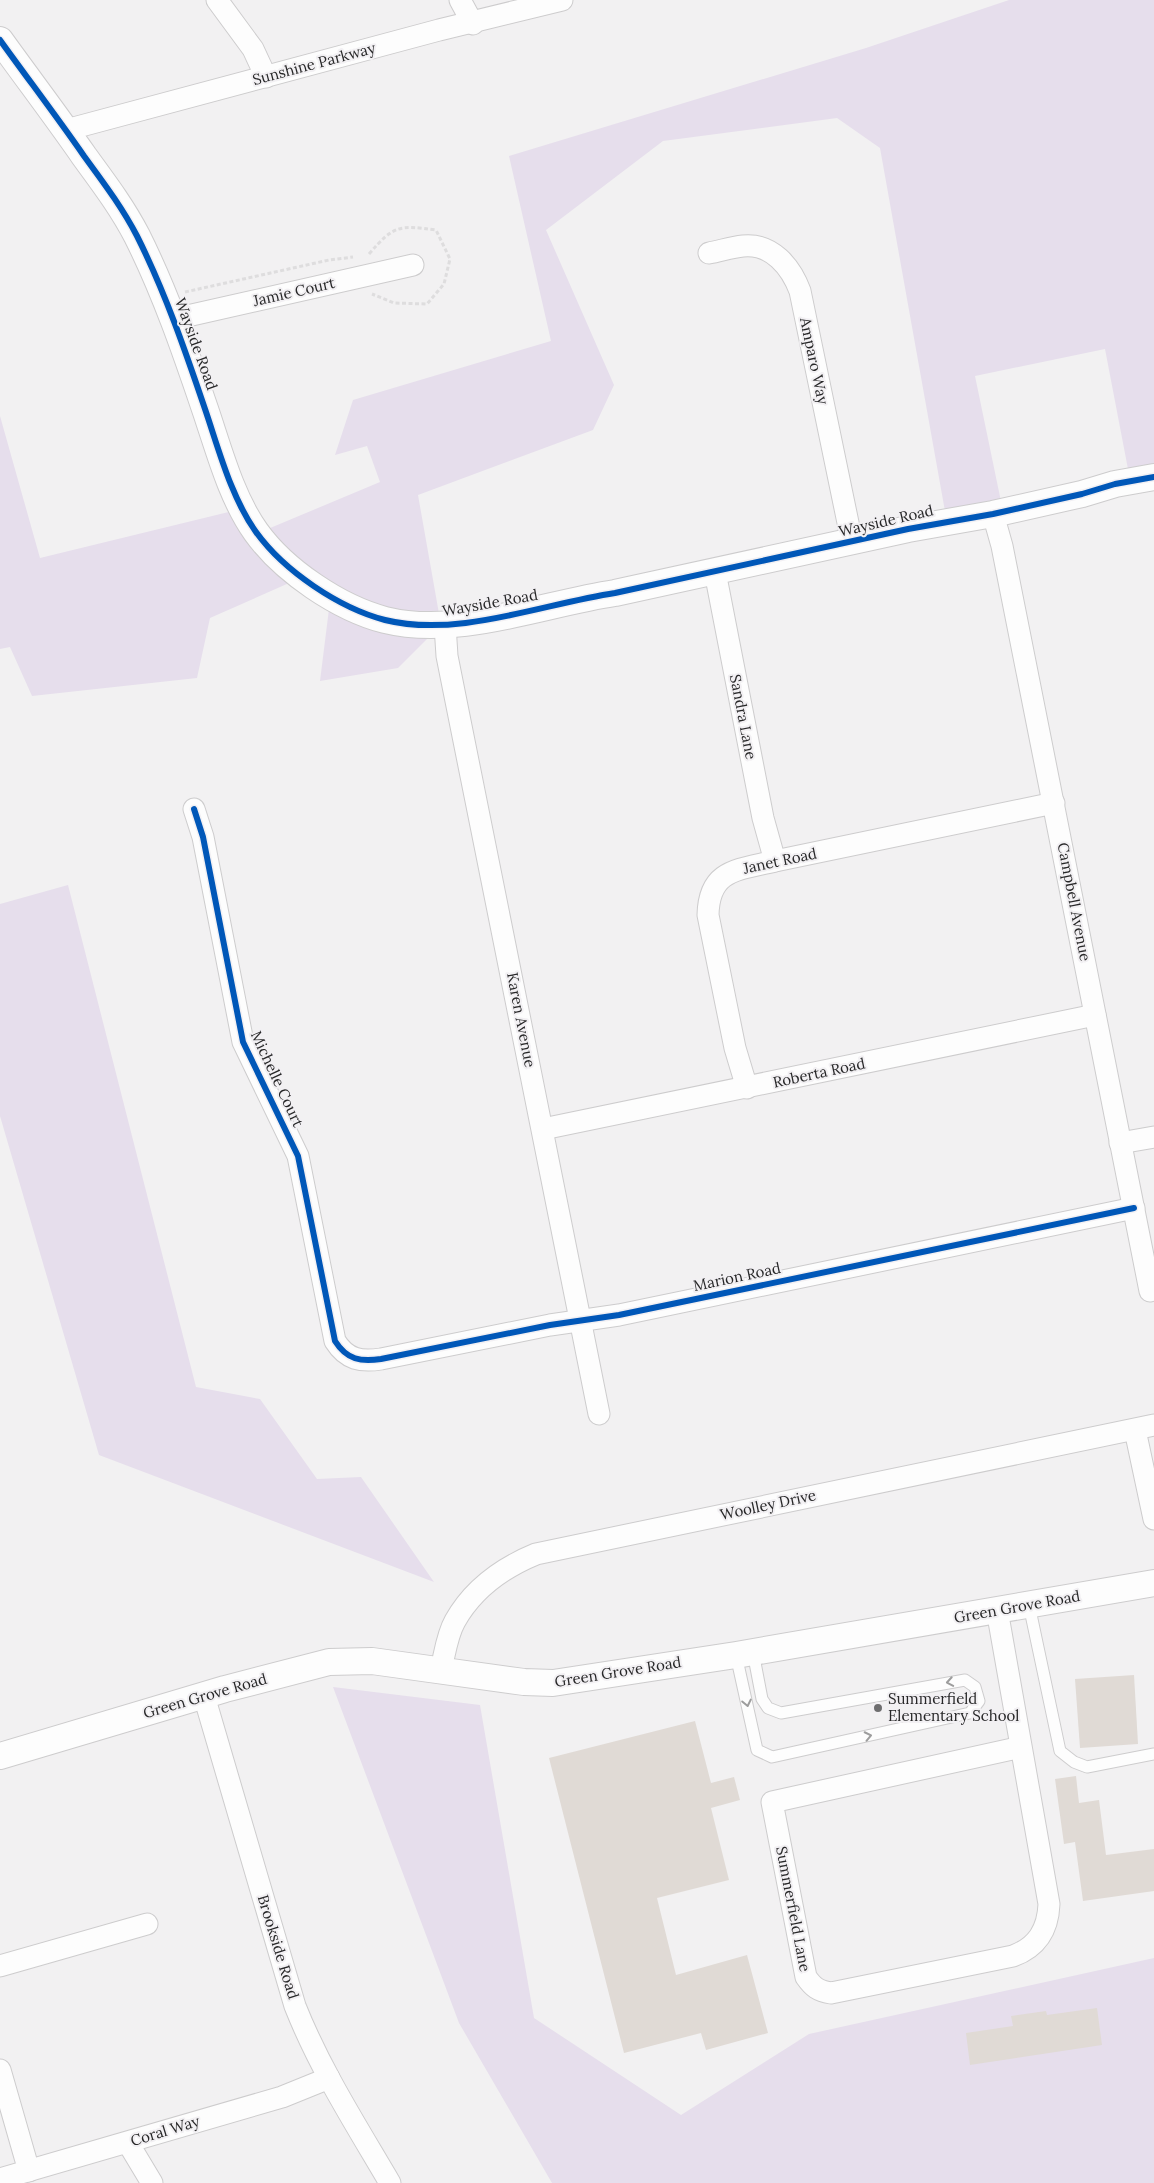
<svg xmlns="http://www.w3.org/2000/svg" width="1154" height="2183" font-family="Lora,serif">
  <style>
    .green { fill: #e6deec }
    .building { fill: #e0dad5 }
    .lines { fill: none; stroke-linecap: round; stroke-linejoin: round }
    .service-casing { stroke: #cdcccd; stroke-width: 13 }
    .minor-casing { stroke: #cdcccd; stroke-width: 23 }
    .tertiary-casing { stroke: #cdcccd; stroke-width: 28 }
    .path { stroke: #deddde; stroke-width: 3; stroke-dasharray: 4 2.5; stroke-linecap: butt }
    .service { stroke: #fdfdfd; stroke-width: 11 }
    .minor { stroke: #fdfdfd; stroke-width: 21 }
    .tertiary { stroke: #fdfdfd; stroke-width: 26 }
    .cycleway-casing { stroke: #f2f0f3; stroke-width: 9 }
    .cycleway { stroke: #0057b8; stroke-width: 6 }
    .oneway { stroke: #9d9d9d }
    .poi-dot { fill: #6e6e6f; stroke: #f2f0f3; stroke-width: 2 }
    .labels { text-anchor: middle; stroke-width: 4; stroke-linejoin: round; paint-order: stroke }
    .street-label { font-size: 15px; fill: #272728; stroke: #f2f0f3 }
    .poi-label { font-size: 15px; fill: #272728; stroke: #f2f0f3; text-anchor: start }
  </style>
  <rect width="100%" height="100%" fill="#f2f1f2"/>
  <g class="green">
    <polygon points="1009,0 1154,0 1154,485 1132,490 1105,349 975,376 1004,516 948,528 880,148 837,118 663,141 546,230 614,385 593,430 418,495 441,625 398,668 320,681 331,593 305,576 210,618 197,678 32,696 10,647 0,649 0,416 40,558 245,508 263,531 380,482 367,446 335,455 353,400 551,341 509,156 866,48"/>
    <polygon points="68,885 196,1387 260,1399 317,1479 361,1477 434,1582 99,1455 0,1116 0,904"/>
    <polygon points="333,1687 480,1705 534,2018 681,2115 809,2034 1154,1958 1154,2183 552,2183 459,2023"/>
  </g>
  <g class="building">
    <polygon points="1134,1675 1138,1744 1080,1748 1075,1679"/>
    <polygon points="695,1721 711,1783 734,1777 740,1800 711,1808 729,1880 657,1898 676,1975 747,1955 768,2033 706,2050 701,2033 624,2053 549,1758"/>
    <polygon points="1076,1776 1079,1803 1099,1800 1106,1855 1154,1849 1154,1891 1083,1901 1075,1842 1064,1844 1055,1779"/>
    <polygon points="1097,2008 1102,2045 970,2065 966,2033 1013,2026 1011,2016 1046,2011 1047,2015"/>
  </g>
  <g class="lines">
    <defs>
      <g id="service">
        <polyline points="1029,1605 1060,1751 1074,1762 1087,1767 1154,1754"/>
        <polyline points="736,1655 757,1750 772,1757 970,1713 979,1701 975,1687 965,1680 781,1713 768,1708 762,1699 753,1652"/>
      </g>
      <g id="minor">
        <polyline points="217,0 253,49 266,77"/>
        <polyline points="460,0 473,24"/>
        <polyline points="66,130 439,30 562,0"/>
        <path d="M 709,253 C 720,251 732,247 743,246 C 772,243 791,267 800,291 L 852,542"/>
        <polyline points="174,319 413,265"/>
        <polyline points="993,514 1002,546 1150,1291"/>
        <polyline points="715,572 763,818 775,861"/>
        <polyline points="445,625 447,656 457,706 599,1414"/>
        <path d="M 194,809 L 203,837 L 243,1042 L 298,1156 L 335,1341 C 347,1360 361,1362 381,1359 L 550,1325 L 619,1315 L 1134,1208"/>
        <path d="M 747,1088 L 735,1048 L 708,915 C 709,869 738,870 775,861 L 1054,803"/>
        <polyline points="543,1129 1095,1015"/>
        <polyline points="1120,1143 1154,1137"/>
        <polyline points="1135,1430 1154,1519"/>
        <path d="M 997,1610 L 1049,1904 C 1048,1930 1037,1947 1013,1956 L 831,1993 C 818,1991 813,1987 806,1977 L 772,1802 L 1021,1747"/>
        <path d="M 441,1669 C 445,1653 447,1635 455,1621 C 473,1589 502,1568 536,1554 L 1154,1425"/>
        <path d="M 204,1696 L 295,2006 C 320,2069 356,2125 390,2183"/>
        <polyline points="0,1966 147,1924"/>
        <polyline points="0,2070 29,2171"/>
        <polyline points="128,2143 152,2183"/>
        <polyline points="0,2179 282,2097 329,2078"/>
      </g>
      <g id="tertiary">
        <path d="M 0,40 C 28,79 57,117 84,156 C 103,182 122,207 137,236 C 165,292 185,350 205,409 C 219,450 231,497 256,532 C 284,571 339,608 385,620 C 458,638 542,604 615,593 L 908,529 L 993,514 L 1082,494 L 1115,484 L 1154,477"/>
        <polyline points="0,1756 225,1689 329,1662 372,1661 524,1682 553,1683 736,1655 1154,1583"/>
      </g>
    </defs>
    <use href="#service" class="service-casing"/>
    <use href="#minor" class="minor-casing"/>
    <use href="#tertiary" class="tertiary-casing"/>
    <g class="path">
      <path d="M 369,254 C 394,225 399,225 436,230 L 450,259 L 444,284 L 427,304 L 394,303 L 372,294"/>
      <polyline points="185,292 329,260 353,257"/>
    </g>
    <use href="#service" class="service"/>
    <use href="#minor" class="minor"/>
    <use href="#tertiary" class="tertiary"/>
    <defs>
      <g id="cycleway">
        <path d="M 0,40 C 28,79 57,117 84,156 C 103,182 122,207 137,236 C 165,292 185,350 205,409 C 219,450 231,497 256,532 C 284,571 339,608 385,620 C 458,638 542,604 615,593 L 908,529 L 993,514 L 1082,494 L 1115,484 L 1154,477"/>
        <path d="M 194,809 L 203,837 L 243,1042 L 298,1156 L 335,1341 C 347,1360 361,1362 381,1359 L 550,1325 L 619,1315 L 1134,1208"/>
      </g>
    </defs>
    <use href="#cycleway" class="cycleway-casing"/>
    <use href="#cycleway" class="cycleway"/>
  </g>
  <defs><path id="oneway-chevron" d="M-2-3.5L2.5 0L-2 3.5" fill="none" stroke-width="1.6" stroke-linecap="round" stroke-linejoin="round" transform="scale(1.25)"/></defs>
  <g class="oneway">
    <use href="#oneway-chevron" transform="translate(950 1682) rotate(170)"/>
    <use href="#oneway-chevron" transform="translate(747 1703) rotate(78)"/>
    <use href="#oneway-chevron" transform="translate(868 1736) rotate(-12)"/>
  </g>
  <circle class="poi-dot" cx="878" cy="1708" r="5"/>
  <g class="labels">
    <g class="street-label">
      <text transform="translate(314 64) rotate(-15)" y="5">Sunshine Parkway</text>
      <text transform="translate(294 292) rotate(-13)" y="5">Jamie Court</text>
      <text transform="translate(196 344) rotate(70)" y="5">Wayside Road</text>
      <text transform="translate(814 361) rotate(78)" y="5">Amparo Way</text>
      <text transform="translate(886 521) rotate(-13)" y="5">Wayside Road</text>
      <text transform="translate(490 603) rotate(-10)" y="5">Wayside Road</text>
      <text transform="translate(743 717) rotate(79)" y="5">Sandra Lane</text>
      <text transform="translate(780 861) rotate(-12)" y="5">Janet Road</text>
      <text transform="translate(1074 902) rotate(79)" y="5">Campbell Avenue</text>
      <text transform="translate(521 1020) rotate(79)" y="5">Karen Avenue</text>
      <text transform="translate(819 1073) rotate(-12)" y="5">Roberta Road</text>
      <text transform="translate(277 1079) rotate(65)" y="5">Michelle Court</text>
      <text transform="translate(737 1277) rotate(-12)" y="5">Marion Road</text>
      <text transform="translate(768 1505) rotate(-12)" y="5">Woolley Drive</text>
      <text transform="translate(1017 1607) rotate(-10)" y="5">Green Grove Road</text>
      <text transform="translate(618 1672) rotate(-9)" y="5">Green Grove Road</text>
      <text transform="translate(205 1696) rotate(-16)" y="5">Green Grove Road</text>
      <text transform="translate(793 1909) rotate(79)" y="5">Summerfield Lane</text>
      <text transform="translate(278 1947) rotate(73)" y="5">Brookside Road</text>
      <text transform="translate(165 2131) rotate(-17)" y="5">Coral Way</text>
    </g>
    <g class="poi-label">
      <text x="888" y="1704">Summerfield<tspan x="888" dy="17">Elementary School</tspan></text>
    </g>
  </g>
</svg>
